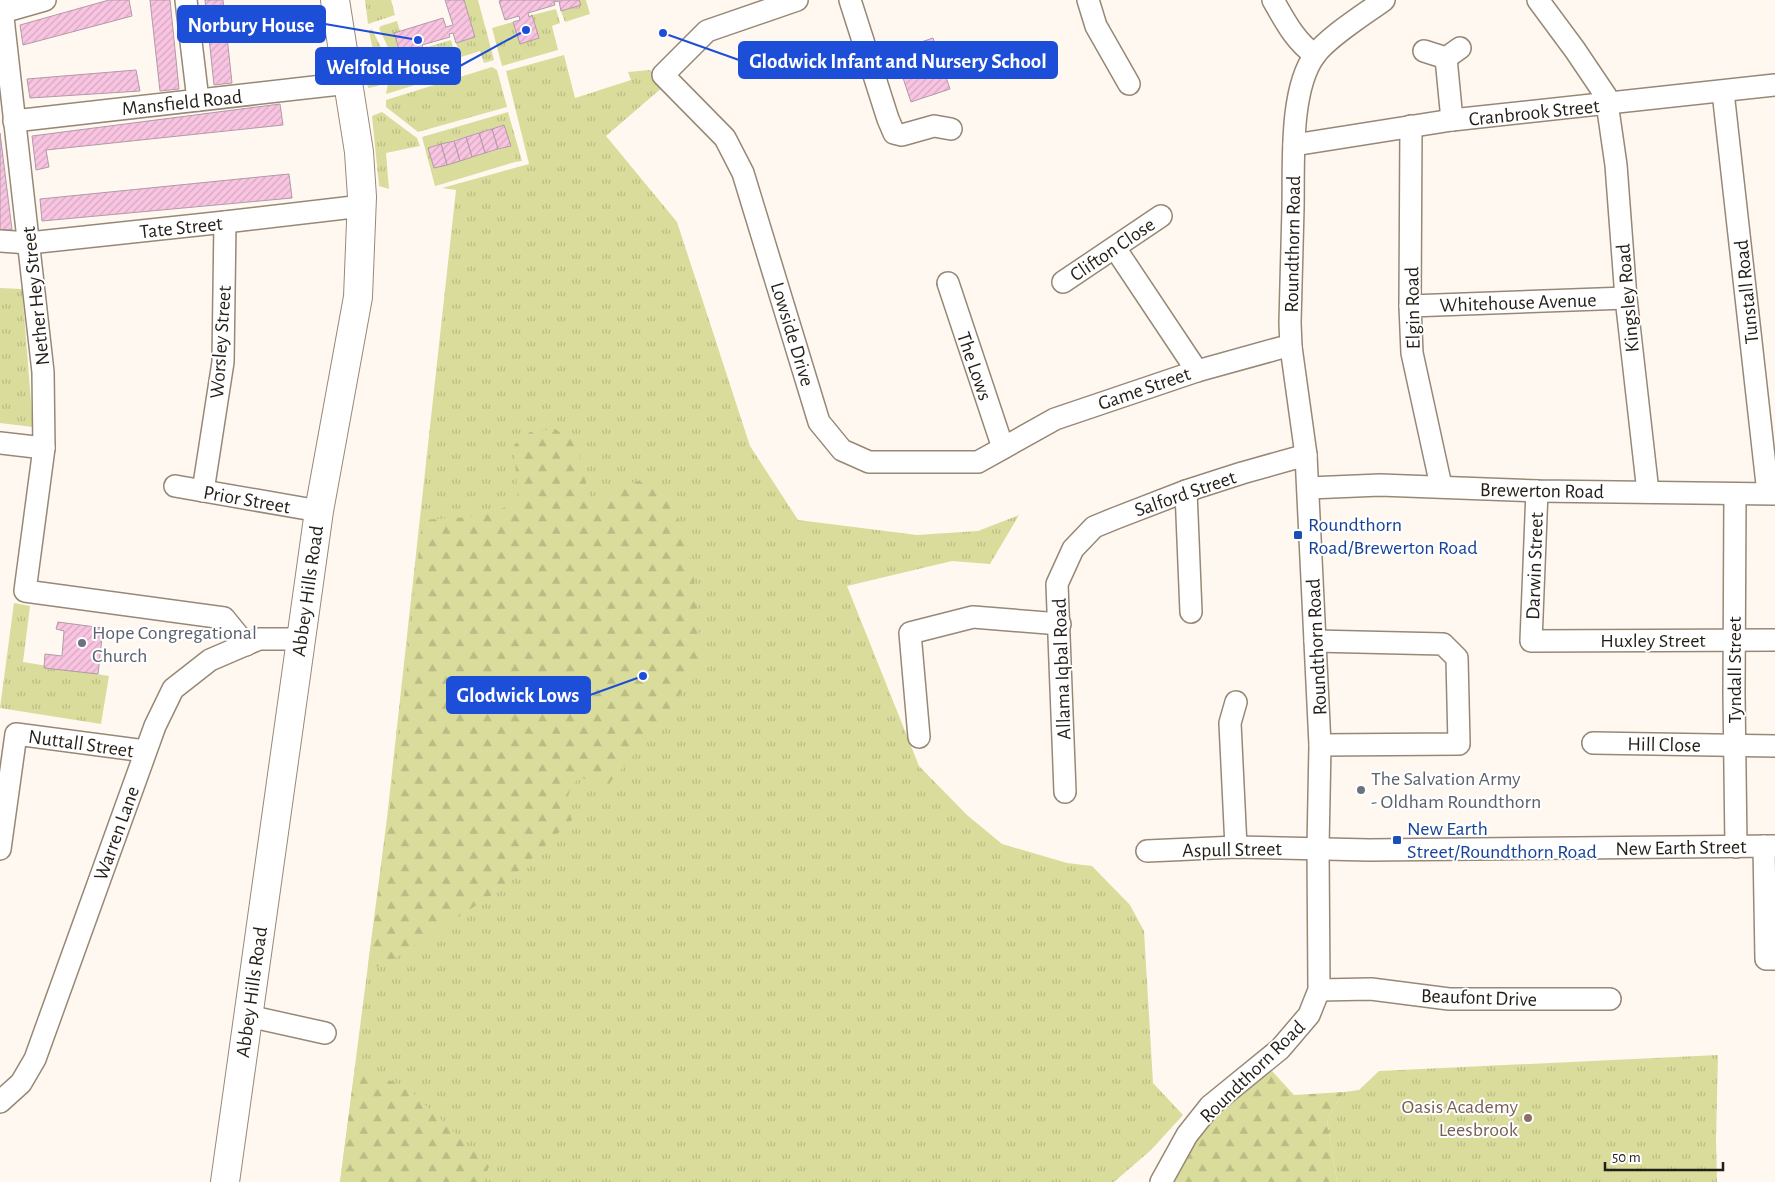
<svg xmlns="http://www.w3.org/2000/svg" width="1775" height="1182" font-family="'Alegreya Sans',sans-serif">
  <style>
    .grass { fill: url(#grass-tufts) }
    .forest { fill: url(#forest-firs) }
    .garden { fill: #d9dc9b }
    .building { fill: url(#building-hatch); stroke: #b19aa6 }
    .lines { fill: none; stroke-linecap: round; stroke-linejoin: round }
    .minor-casing { stroke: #978876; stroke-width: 24 }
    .major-casing { stroke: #978876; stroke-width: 30 }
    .minor { stroke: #fff; stroke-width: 21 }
    .major { stroke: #fff; stroke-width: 28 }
    .transit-dot { fill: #1a4fb4; stroke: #fff; stroke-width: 2 }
    .worship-dot { fill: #6b7280; stroke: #fff; stroke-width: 2 }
    .education-dot { fill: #8d6e63; stroke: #fff; stroke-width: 2 }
    .labels { text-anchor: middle; stroke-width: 4; stroke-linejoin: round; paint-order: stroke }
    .street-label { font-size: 20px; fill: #231e17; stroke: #fff }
    .transit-label { font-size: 20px; fill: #164399; stroke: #fff; text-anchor: start }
    .worship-label { font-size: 20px; fill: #5b616d; stroke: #fff; text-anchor: start }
    .education-label { font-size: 20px; fill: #785e54; stroke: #fff; text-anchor: end }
    .leader { fill: none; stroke: #1d4ed8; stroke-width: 2 }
    .callout-dot { fill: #1d4ed8; stroke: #fff; stroke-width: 2 }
    .callout { fill: #1d4ed8; stroke: #1d4ed8; stroke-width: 2 }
    .callout-label { font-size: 21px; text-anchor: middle; font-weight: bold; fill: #fff }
  </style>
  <defs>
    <pattern id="grass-tufts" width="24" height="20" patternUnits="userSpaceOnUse" patternTransform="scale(1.25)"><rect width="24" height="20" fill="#d9dc9b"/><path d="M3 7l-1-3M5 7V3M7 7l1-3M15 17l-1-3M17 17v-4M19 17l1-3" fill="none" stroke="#babc85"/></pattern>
    <pattern id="forest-firs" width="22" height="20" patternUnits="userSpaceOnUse" patternTransform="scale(1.25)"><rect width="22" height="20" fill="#d9dc9b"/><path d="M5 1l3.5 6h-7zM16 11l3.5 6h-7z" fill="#babc85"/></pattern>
    <pattern id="building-hatch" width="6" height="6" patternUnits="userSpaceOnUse" patternTransform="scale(1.25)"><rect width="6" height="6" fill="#f9c4e1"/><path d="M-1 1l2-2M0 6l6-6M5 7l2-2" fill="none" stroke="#d5a8c0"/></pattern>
  </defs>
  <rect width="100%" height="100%" fill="#fff8f1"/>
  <g class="grass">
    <polygon points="365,0 391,0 395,15 368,24"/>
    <polygon points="464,0 478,0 494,60 484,63 480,51 461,57 456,43 475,37"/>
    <polygon points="579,0 586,0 590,14 565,22 561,11 580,5"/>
    <polygon points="556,9 560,23 552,26 558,50 502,66 492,28 513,22 520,44 539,38 532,15"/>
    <polygon points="397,21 400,31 394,33 400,52 390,52 379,28 381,26"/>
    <polygon points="372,29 386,58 383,81 378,86 368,88 367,82 373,51 369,31"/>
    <polygon points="451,40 460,71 386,94 392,62 397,57 408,53 434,70 427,47"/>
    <polygon points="564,55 575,98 631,80 628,72 650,70 664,86 606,136 677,222 750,446 798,520 917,535 978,531 1019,515 990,564 952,561 847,586 919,766 967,815 1002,844 1067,863 1092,866 1130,905 1144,931 1153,1083 1183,1115 1151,1150 1114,1182 340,1182 387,818 456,190 442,188 529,164 506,71"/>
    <polygon points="492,67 497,70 507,107 418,132 386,107 386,100"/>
    <polygon points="382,112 417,138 420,146 386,153 389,189 379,186 372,116"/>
    <polygon points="508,112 522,161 515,162 504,125 428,148 439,185 435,186 422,137"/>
    <polygon points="0,288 22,289 33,427 0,423"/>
    <polygon points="14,603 30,606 23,662 109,676 101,724 0,708"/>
    <polygon points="1718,1055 1716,1140 1717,1182 1337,1182 1327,1119 1344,1092 1359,1090 1379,1071"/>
  </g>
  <g class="forest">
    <path d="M 555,429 L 577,443 L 591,504 L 613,489 L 639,481 L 671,498 L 693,566 L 702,664 L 652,733 L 605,788 L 580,777 C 565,791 566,802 572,820 L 498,891 L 382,967 L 368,965 L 400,736 L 422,520 L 484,516 L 518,502 L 514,445 L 530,432 Z"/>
    <polygon points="1272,1071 1294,1095 1344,1092 1327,1119 1337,1182 1173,1182 1203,1126"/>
    <polygon points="369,1072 408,1088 489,1166 483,1182 340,1182 354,1075"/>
  </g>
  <polygon class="garden" points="511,146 515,162 439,185 434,168"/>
  <g class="building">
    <polygon points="109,0 129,0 132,16 23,45 20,25"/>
    <polygon points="150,0 170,0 179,89 160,91"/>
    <polygon points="205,0 223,0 232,83 214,85"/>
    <polygon points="445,0 464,0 475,37 456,43 453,33 449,34 450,37 422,45 423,48 427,47 434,70 415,76 408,53 415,51 414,48 400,52 394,33 443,18 446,27 453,25"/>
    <polygon points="502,0 579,0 581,5 561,11 559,1 554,2 555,5 528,13 529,17 532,15 539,38 520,44 513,22 520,20 519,16 505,20 499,1"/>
    <polygon points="933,38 950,89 911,102 894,51"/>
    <polygon points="136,70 140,91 30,98 27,79"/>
    <polygon points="280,104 283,125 46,150 49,167 36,170 32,136"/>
    <polygon points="504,125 511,146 498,149 492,129"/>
    <polygon points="492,129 498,149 485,153 479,133"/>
    <polygon points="0,133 12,230 0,230"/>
    <polygon points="479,133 485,153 472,157 466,137"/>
    <polygon points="466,137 472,157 460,161 454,141"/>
    <polygon points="454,141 460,161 447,165 441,144"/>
    <polygon points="441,144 447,165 434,168 428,148"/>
    <polygon points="289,174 292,198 42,221 40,199"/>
    <polygon points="58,622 103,628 98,674 44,668 45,654 62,656 64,631 56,629"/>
  </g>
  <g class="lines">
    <defs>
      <g id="minor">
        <polyline points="1,0 43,372 44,448 25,591 224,618 246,645"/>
        <polyline points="186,0 198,100"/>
        <polyline points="797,0 707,31 663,75 725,138 743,173 819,422 842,450 869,462 978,462 1055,419 1197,371 1280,348 1291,347"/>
        <polyline points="850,0 888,119 894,133 902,135 934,126 951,129"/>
        <polyline points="1088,0 1096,26 1129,84"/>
        <path d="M 1273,0 C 1285,21 1295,41 1315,55"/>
        <polyline points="1538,0 1575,50 1606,96 1616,165 1626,298 1648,492"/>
        <polyline points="0,9 10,10 45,0"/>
        <polyline points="1424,51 1446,58 1460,48"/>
        <polyline points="1446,58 1452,120"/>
        <polyline points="1723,92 1768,493"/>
        <polyline points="14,121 349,83"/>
        <polyline points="1411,126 1410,306 1412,353 1441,486"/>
        <polyline points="1294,145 1452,120 1775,85"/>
        <polyline points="0,241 29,243 225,222 362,206"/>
        <polyline points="1115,248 1197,371"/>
        <polyline points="1063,282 1161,216"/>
        <polyline points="948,283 1003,448"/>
        <polyline points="1410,306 1626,298"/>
        <polyline points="0,443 44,448"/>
        <polyline points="175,486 319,511"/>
        <polyline points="1309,488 1380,485 1537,491 1775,494"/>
        <polyline points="203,491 223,362 225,222"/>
        <polyline points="1186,491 1191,612"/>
        <polyline points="1537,491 1531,641 1775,640"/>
        <polyline points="1735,494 1734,694 1736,847"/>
        <polyline points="1315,641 1443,644 1457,658 1459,744 1320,745"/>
        <polyline points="919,737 910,633 973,617 1060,624"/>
        <polyline points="1593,743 1775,746"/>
        <polyline points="1065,792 1057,584 1073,549 1094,527 1116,518 1186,491 1242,473 1306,455"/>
        <polyline points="1764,846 1766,959 1775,959"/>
        <polyline points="1236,847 1230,723 1236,702"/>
        <polyline points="0,849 16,734 145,751"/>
        <polyline points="1147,851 1236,847 1369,850 1775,846"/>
        <polyline points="1319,990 1371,989 1449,999 1610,999"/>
        <polyline points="248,1016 325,1033"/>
        <polyline points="0,1102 21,1083 35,1059 155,726 173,689 210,660 259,639 300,639"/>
        <path d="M 1161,1182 L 1187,1135 L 1210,1106 L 1280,1049 L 1309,1015 L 1319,990 L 1318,848 L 1320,745 L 1306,455 L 1291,347 L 1290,323 C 1291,284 1292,246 1293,208 C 1294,165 1289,90 1315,55 C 1328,37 1365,14 1384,0"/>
      </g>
      <polyline id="major" points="225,1182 319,511 358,297 362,197 359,152 335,0"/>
    </defs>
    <use href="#minor" class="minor-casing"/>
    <use href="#major" class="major-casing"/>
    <use href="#minor" class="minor"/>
    <use href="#major" class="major"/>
  </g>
  <g class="transit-dot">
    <rect x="1293" y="530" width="10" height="10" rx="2.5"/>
    <rect x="1392" y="835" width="10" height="10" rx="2.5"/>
  </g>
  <g class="worship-dot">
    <circle cx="82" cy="643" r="5"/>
    <circle cx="1361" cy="790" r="5"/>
  </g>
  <circle class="education-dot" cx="1528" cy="1118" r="5"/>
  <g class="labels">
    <g class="street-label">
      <text transform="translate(182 102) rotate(-6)" y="7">Mansfield Road</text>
      <text transform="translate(1534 112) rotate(-6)" y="7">Cranbrook Street</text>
      <text transform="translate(181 227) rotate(-6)" y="7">Tate Street</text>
      <text transform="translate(1292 244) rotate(-89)" y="7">Roundthorn Road</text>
      <text transform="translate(1112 249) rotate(-34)" y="7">Clifton Close</text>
      <text transform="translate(1746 292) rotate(-96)" y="7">Tunstall Road</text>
      <text transform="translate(35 296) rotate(-96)" y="7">Nether Hey Street</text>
      <text transform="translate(1627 298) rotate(-95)" y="7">Kingsley Road</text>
      <text transform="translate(1518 302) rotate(-2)" y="7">Whitehouse Avenue</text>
      <text transform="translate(1412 308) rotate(-91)" y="7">Elgin Road</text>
      <text transform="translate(793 334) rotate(73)" y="7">Lowside Drive</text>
      <text transform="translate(220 342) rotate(-86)" y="7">Worsley Street</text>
      <text transform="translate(975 366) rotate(71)" y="7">The Lows</text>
      <text transform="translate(1144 388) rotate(-19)" y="7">Game Street</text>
      <text transform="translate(1542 490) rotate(1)" y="7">Brewerton Road</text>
      <text transform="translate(1185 493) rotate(-19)" y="7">Salford Street</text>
      <text transform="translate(247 499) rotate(10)" y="7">Prior Street</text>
      <text transform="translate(1534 566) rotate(-88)" y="7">Darwin Street</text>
      <text transform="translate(307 591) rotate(-82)" y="7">Abbey Hills Road</text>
      <text x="1653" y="647">Huxley Street</text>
      <text transform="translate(1316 647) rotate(-93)" y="7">Roundthorn Road</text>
      <text transform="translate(1061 669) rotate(-92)" y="7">Allama Iqbal Road</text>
      <text transform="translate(1734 670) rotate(-90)" y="7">Tyndall Street</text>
      <text transform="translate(81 743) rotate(8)" y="7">Nuttall Street</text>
      <text transform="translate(1664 744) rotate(1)" y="7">Hill Close</text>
      <text transform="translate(116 833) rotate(-70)" y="7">Warren Lane</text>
      <text transform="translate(1681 847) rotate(-1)" y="7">New Earth Street</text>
      <text transform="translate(1232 849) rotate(-1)" y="7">Aspull Street</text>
      <text transform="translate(251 992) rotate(-82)" y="7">Abbey Hills Road</text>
      <text transform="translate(1479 997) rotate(2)" y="7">Beaufont Drive</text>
      <text transform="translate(1252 1071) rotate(-44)" y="7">Roundthorn Road</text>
    </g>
    <g class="transit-label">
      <text x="1308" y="531">Roundthorn<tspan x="1308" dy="23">Road/Brewerton Road</tspan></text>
      <text x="1407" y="835">New Earth<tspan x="1407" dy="23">Street/Roundthorn Road</tspan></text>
    </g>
    <g class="worship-label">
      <text x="92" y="639">Hope Congregational<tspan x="92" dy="23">Church</tspan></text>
      <text x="1371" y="785">The Salvation Army<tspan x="1371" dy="23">- Oldham Roundthorn</tspan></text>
    </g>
    <g class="education-label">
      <text x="1518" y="1113">Oasis Academy<tspan x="1518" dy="23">Leesbrook</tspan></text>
    </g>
  </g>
  <path class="leader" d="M418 40L325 24M663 33L739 60M526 30L460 66M643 676L590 695"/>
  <g class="callout-dot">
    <circle cx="418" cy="40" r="5"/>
    <circle cx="663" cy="33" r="5"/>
    <circle cx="526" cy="30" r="5"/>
    <circle cx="643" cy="676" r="5"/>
  </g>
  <g class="callout">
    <rect x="178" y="6" width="147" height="36" rx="5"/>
    <rect x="739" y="42" width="318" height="36" rx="5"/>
    <rect x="316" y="48" width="144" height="36" rx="5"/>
    <rect x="447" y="677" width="143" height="36" rx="5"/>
  </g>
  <g class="callout-label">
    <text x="251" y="32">Norbury House</text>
    <text x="898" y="68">Glodwick Infant and Nursery School</text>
    <text x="388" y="74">Welfold House</text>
    <text x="518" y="702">Glodwick Lows</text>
  </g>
  <path d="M1605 1162v8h118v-8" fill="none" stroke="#231e17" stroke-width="2.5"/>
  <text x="1612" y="1162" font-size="15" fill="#231e17" stroke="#ffffff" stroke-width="4" paint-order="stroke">50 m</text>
</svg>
